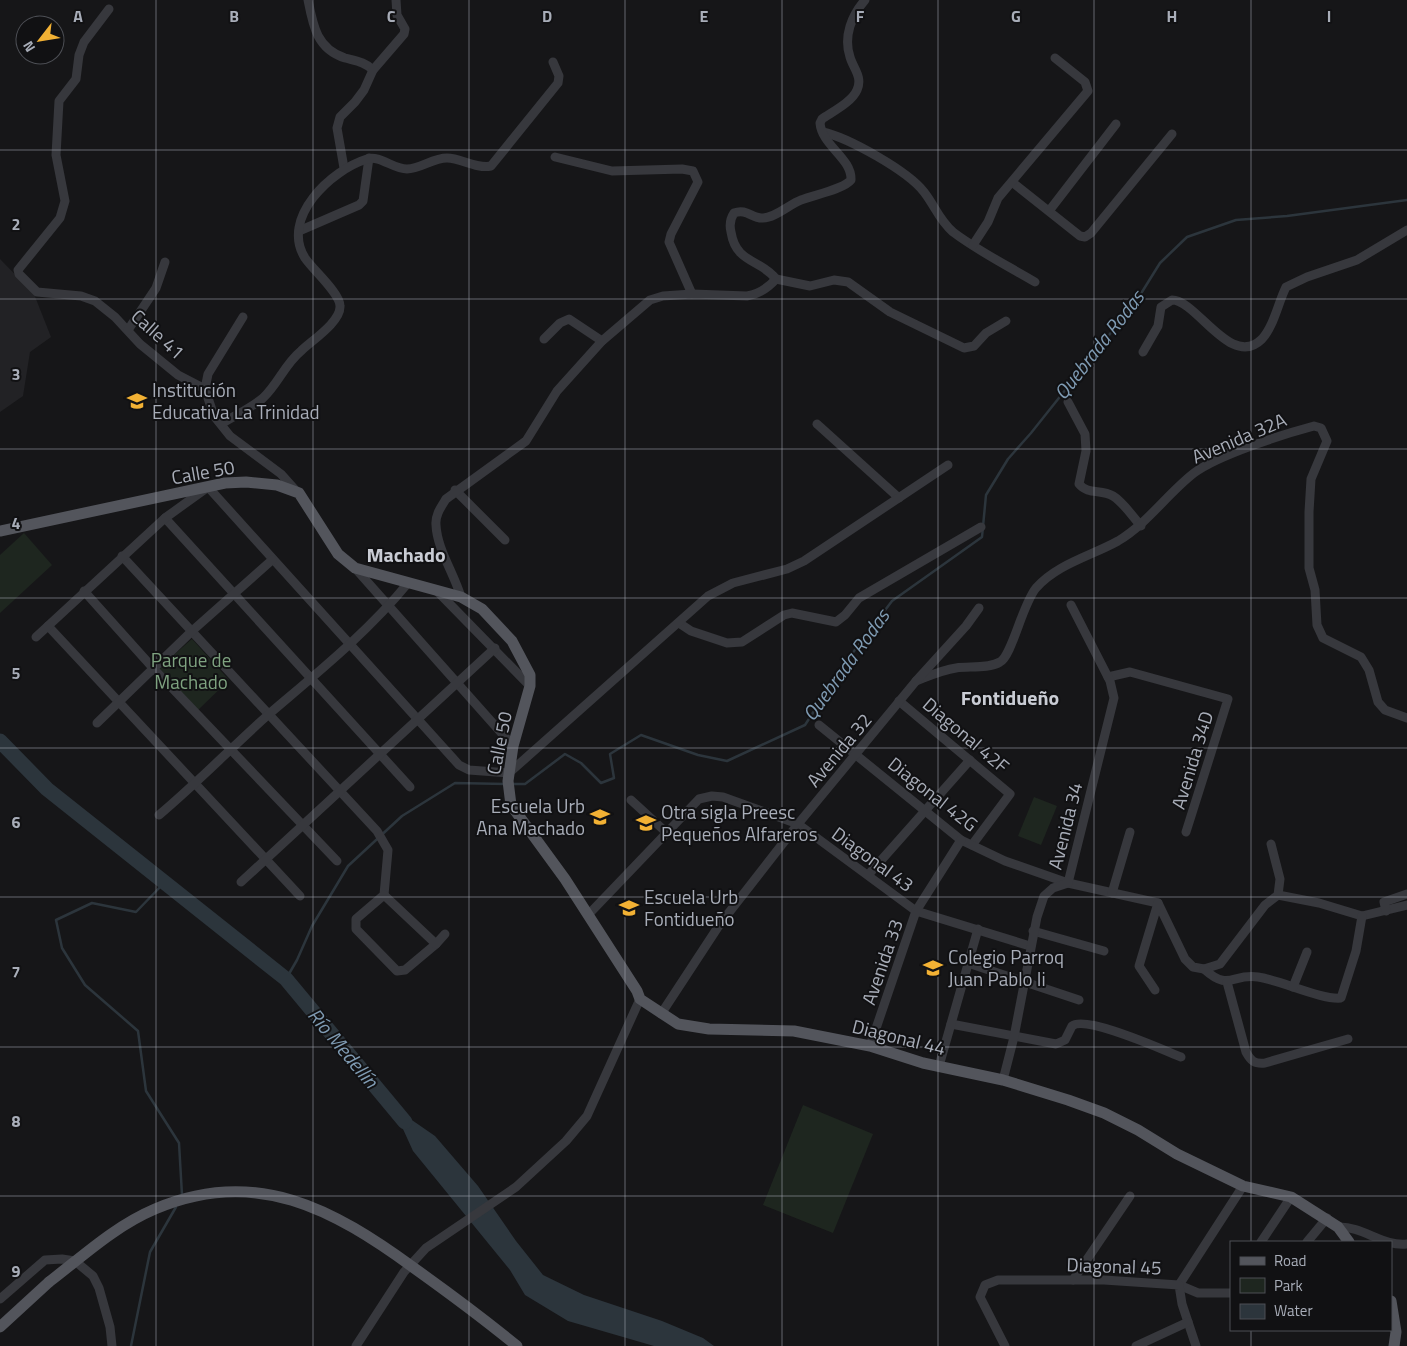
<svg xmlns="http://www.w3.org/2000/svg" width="1407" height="1346" font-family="'Titillium Web',sans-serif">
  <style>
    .built { fill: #222225 }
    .green { fill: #1e261f }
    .water { fill: #2c353c }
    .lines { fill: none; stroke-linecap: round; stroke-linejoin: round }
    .stream { stroke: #2c353c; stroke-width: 2.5 }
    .river { stroke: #2c353c; stroke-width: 15 }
    .minor { stroke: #37383d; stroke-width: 9 }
    .major { stroke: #53555c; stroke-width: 11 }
    .major-bridge { stroke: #53555c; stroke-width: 11 }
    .grid { fill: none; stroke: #a8adb8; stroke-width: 1; stroke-opacity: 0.55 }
    .labels { text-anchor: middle; stroke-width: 4; stroke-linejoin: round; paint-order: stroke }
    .street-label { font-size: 19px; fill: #a8adb8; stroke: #111113 }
    .poi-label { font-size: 19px; fill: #a8adb8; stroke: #111113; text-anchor: start }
    .park-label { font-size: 19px; fill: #7fa381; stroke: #111113 }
    .water-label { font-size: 20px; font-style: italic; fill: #7f9bb3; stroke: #111113 }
    .neighbourhood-label { font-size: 20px; font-weight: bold; fill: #c9ccd4; stroke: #111113 }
    .grid-label { font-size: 16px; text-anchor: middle; font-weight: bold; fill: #a8adb8; stroke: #111113; stroke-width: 4; stroke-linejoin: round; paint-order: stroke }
  </style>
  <rect width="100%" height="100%" fill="#161618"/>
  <polygon class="built" points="0,259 34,294 51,337 30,352 23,396 0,412"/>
  <g class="green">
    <polygon points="24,533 52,565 0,613 0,555"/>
    <polygon points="192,639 229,680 198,710 159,668"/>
    <polygon points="1034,797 1057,806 1041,845 1018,836"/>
    <polygon points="803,1105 873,1134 833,1233 763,1205"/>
  </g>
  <polygon class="water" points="393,1107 435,1136 478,1186 516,1241 543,1275 584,1295 662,1321 703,1338 714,1346 654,1346 568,1321 525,1295 510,1270 413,1151"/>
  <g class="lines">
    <g class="stream">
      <polyline points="511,784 525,784 565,754 581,763 601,783 614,778 610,754 641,735 698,755 727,761 805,725 848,659 892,601 982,537 986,495 1008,459 1031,433 1137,300 1160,263 1187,237 1236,220 1287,216 1407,200"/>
      <polyline points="164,883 136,912 92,903 56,920 62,948 85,985 138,1031 146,1091 179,1143 182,1195"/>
      <polyline points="286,979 297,960 312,926 348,866 402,816 455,783 506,784"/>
      <polyline points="131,1346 150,1252 176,1207"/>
    </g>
    <polyline class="river" points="0,741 47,789 286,979 405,1122"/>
    <g class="minor">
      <path d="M 308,0 C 313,26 317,49 345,58 C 356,61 365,62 373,70"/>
      <polyline points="109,9 84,42 79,55 76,79 59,101 56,155 65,201 60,218 18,270 19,274 37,292 81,296 95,301 115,317 140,344 178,375 205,389 214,416 230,436 281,474 298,493"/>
      <path d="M 823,132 C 849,138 908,171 924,192 C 935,206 939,220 953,232 C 978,251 1008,266 1035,282"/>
      <polyline points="555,157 612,171 682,169 693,171 698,182 671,234 669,242 692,294"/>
      <polyline points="344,168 337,128 340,117 355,102 364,90 373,70 404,34 405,29 397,15 396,0"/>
      <polyline points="1012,182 1080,236 1085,237 1091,233 1172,134"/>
      <polyline points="1049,211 1116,124"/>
      <polyline points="299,231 359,205 363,201 369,158"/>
      <polyline points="973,245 988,222 998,198 1088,91 1085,82 1055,58"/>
      <polyline points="776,279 810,286 834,280 848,282 890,312 964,348 974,346 986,333 1006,321"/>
      <polyline points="128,330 156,288 165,262"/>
      <polyline points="544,339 560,323 569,319 602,341"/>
      <path d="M 1143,352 L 1158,326 L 1161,307 L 1172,300 C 1197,300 1231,370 1262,339 C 1274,326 1278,303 1286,287 L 1307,277 L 1357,260 L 1407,230"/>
      <polyline points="205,389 208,374 243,317"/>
      <path d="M 1068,402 L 1085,434 L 1086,451 L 1079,484 C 1088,495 1101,489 1113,496 C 1123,502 1133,517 1141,526"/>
      <path d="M 221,424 C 234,416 251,408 263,398 C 278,384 285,364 301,351 C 311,341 341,322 340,306 C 340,293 313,270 305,258 C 280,218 331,170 367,159 C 380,155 393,169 407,169 C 420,169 433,158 447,158 C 461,158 476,169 491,166 L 558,83 L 559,76 L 553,62"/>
      <polyline points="817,424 899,498"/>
      <polyline points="455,490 505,540"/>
      <polyline points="165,518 410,787"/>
      <polyline points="122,556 377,831 388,850 384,895 356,919 356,929 397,971 405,970 436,944"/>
      <polyline points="355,568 513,746"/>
      <polyline points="84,591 153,668 337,861"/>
      <polyline points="438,592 530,686"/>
      <path d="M 461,597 C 454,573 437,549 436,525 C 435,515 441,507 446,499 L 526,441 L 557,391 L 602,341 L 650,300 L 663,296 L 692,294 L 747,296 C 759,294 768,288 776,279 C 761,259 736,264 731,232 C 729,224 730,219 734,213 C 747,208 752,219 763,218 C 775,218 790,204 801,200 C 814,195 844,189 851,180 C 852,158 822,146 820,123 L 822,119 C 832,112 852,102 857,90 C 863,77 853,68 850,57 C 843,36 852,15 865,0"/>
      <polyline points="679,623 691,631 727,643 742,642 784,615 792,613 836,622 845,615 859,598 981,527"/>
      <polyline points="48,626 300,896"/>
      <polyline points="36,637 165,518 208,487 459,765 469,770 509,773 708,596 733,583 787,569 804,561 948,465"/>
      <polyline points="1108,677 1130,672 1228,699 1186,832"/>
      <path d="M 916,681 C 929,676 942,670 956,668 C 969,666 988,669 1000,662 C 1012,656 1022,605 1036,588 C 1057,564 1091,556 1118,541 C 1148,523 1167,494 1194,473 C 1218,455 1284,434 1314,426 L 1321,428 L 1327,441 L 1311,479 L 1309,512 L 1309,568 L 1315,590 L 1317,625 L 1323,638 L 1361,657 L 1369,670 L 1378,702 L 1385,710 L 1407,718"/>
      <polyline points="899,701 1010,794 972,845"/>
      <polyline points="97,723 192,631 272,560"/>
      <polyline points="819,725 961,840 1005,861 1068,883 1158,903 1185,959 1193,967 1204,969 1220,964 1265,905 1278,895 1280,879 1271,844"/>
      <polyline points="631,800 667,833"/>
      <path d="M 159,815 C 197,783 232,747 269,714 C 317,673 368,632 408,583"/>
      <polyline points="869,874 970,760"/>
      <polyline points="241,882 495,648"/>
      <polyline points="1112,893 1130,832"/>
      <polyline points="384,895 436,944 445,934"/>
      <polyline points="1278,895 1319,903 1362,916 1407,905"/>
      <polyline points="1386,911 1384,902 1407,894"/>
      <polyline points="588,915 699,799 712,796 723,797 798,824 916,911 1030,946"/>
      <polyline points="1033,931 1104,951"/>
      <polyline points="968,963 1079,1000"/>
      <path d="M 1204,969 C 1229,992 1232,973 1258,977 C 1280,980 1321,1000 1341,998 L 1356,951 L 1362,916"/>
      <path d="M 1227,982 L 1246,1052 C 1251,1061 1254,1064 1265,1063 L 1348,1039"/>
      <polyline points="1293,987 1307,952"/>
      <polyline points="1155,990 1139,966 1158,903"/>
      <polyline points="661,1014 720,924 798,824 916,681 966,626 979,608"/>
      <path d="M 951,1024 L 1056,1044 L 1065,1040 L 1072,1026 C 1086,1015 1163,1050 1181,1057"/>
      <polyline points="870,1046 916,911 961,840"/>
      <polyline points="939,1066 978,929"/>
      <polyline points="1003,1080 1014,1037 1037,917 1044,896 1053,888 1068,883 1114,698 1110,681 1071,605"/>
      <path d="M 1338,1227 C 1363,1226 1383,1247 1407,1244"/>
      <polyline points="1261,1242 1291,1197"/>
      <polyline points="1307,1242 1327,1218"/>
      <polyline points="1073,1280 1130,1196"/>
      <polyline points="1231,1293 1198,1293 1179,1285 1243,1186"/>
      <polyline points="0,1299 45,1260 62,1259 75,1261 93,1276 99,1288 110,1327 112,1346"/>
      <polyline points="356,1346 404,1272 426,1248 516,1187 566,1141 587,1116 640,999"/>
      <polyline points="1005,1346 980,1297 985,1285 998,1280 1104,1280 1179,1285 1182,1304 1196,1346"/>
      <polyline points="1136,1346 1188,1322"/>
    </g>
    <g class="major">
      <polyline points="0,531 225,483 246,482 277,485 299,493 338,554 355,568 461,597 482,609 512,641 530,675 530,686 513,746 508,781 511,805 565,879 637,991 640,999 678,1024 709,1029 794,1031 870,1046 923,1063 1003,1080 1068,1100 1104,1113 1138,1130 1177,1154 1243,1186 1291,1197 1338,1227 1349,1242"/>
      <polyline points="1391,1301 1396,1332 1394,1346"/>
      <polyline points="0,1327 49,1282"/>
    </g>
    <path class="major-bridge" d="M 49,1282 C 83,1256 115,1226 155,1209 C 256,1166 333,1209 414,1268 C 449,1293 484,1319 517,1346"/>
  </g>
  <path class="grid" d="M 156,0 L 156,1346M 313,0 L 313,1346M 469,0 L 469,1346M 625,0 L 625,1346M 782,0 L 782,1346M 938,0 L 938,1346M 1094,0 L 1094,1346M 1251,0 L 1251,1242M 0,150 L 1407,150M 0,299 L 1407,299M 0,449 L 1407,449M 0,598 L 1407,598M 0,748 L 1407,748M 0,897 L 1407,897M 0,1047 L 1407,1047M 0,1196 L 1407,1196M 1251,1330 L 1251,1346"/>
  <defs>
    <symbol id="school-bare" viewBox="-9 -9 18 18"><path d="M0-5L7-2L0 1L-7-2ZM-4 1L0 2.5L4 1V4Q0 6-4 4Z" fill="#f2b134" stroke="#111113" stroke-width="2.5" paint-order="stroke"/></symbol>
  </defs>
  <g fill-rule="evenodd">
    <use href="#school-bare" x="123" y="387" width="28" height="28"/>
    <use href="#school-bare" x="586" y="803" width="28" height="28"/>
    <use href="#school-bare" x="632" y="809" width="28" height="28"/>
    <use href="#school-bare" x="615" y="894" width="28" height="28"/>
    <use href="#school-bare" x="919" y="954" width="28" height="28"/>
  </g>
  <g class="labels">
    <g class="street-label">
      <text transform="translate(158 334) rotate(42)" y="7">Calle 41</text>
      <text transform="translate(1239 438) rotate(-23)" y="7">Avenida 32A</text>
      <text transform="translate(203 472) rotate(-10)" y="7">Calle 50</text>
      <text transform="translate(966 735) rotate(40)" y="7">Diagonal 42F</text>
      <text transform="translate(499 743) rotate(-79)" y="7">Calle 50</text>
      <text transform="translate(839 750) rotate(-50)" y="7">Avenida 32</text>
      <text transform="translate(1192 760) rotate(-73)" y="7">Avenida 34D</text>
      <text transform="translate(933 794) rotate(38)" y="7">Diagonal 42G</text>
      <text transform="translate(1065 826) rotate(-76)" y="7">Avenida 34</text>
      <text transform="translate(873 859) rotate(36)" y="7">Diagonal 43</text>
      <text transform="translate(882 962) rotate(-71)" y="7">Avenida 33</text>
      <text transform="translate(899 1037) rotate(14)" y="7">Diagonal 44</text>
      <text transform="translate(1114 1266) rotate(2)" y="7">Diagonal 45</text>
    </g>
    <g class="poi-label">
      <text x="152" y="397">Institución<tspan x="152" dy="22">Educativa La Trinidad</tspan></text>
      <text x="585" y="813" text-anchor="end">Escuela Urb<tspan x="585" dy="22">Ana Machado</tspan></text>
      <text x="661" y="819">Otra sigla Preesc<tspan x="661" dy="22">Pequeños Alfareros</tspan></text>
      <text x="644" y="904">Escuela Urb<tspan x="644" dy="22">Fontidueño</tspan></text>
      <text x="948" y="964">Colegio Parroq<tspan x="948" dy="22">Juan Pablo Ii</tspan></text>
    </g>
    <g class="park-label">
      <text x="191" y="667">Parque de<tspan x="191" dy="22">Machado</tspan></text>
    </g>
    <g class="water-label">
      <text transform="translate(1099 345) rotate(-52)" y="7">Quebrada Rodas</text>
      <text transform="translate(846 665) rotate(-54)" y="7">Quebrada Rodas</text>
      <text transform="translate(343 1048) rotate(50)" y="7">Río Medellín</text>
    </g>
    <g class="neighbourhood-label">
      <text x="406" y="562">Machado</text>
      <text x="1010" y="705">Fontidueño</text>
    </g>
  </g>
  <g class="grid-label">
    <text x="78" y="22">A</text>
    <text x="234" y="22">B</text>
    <text x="391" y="22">C</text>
    <text x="547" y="22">D</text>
    <text x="704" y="22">E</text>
    <text x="860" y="22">F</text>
    <text x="1016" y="22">G</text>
    <text x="1172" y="22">H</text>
    <text x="1329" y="22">I</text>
    <text x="16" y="230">2</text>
    <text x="16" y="380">3</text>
    <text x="16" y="529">4</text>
    <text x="16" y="679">5</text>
    <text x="16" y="828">6</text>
    <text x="16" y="978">7</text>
    <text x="16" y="1127">8</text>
    <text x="16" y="1277">9</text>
  </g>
  <rect x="1230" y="1241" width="162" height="90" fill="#111113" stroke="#4d4f55"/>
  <rect x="1240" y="1257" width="25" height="8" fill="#53555c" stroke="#4d4f55"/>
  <text x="1274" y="1266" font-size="15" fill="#a8adb8">Road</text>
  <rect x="1240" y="1278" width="25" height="15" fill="#1e261f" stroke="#4d4f55"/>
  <text x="1274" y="1291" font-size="15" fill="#a8adb8">Park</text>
  <rect x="1240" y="1304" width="25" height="15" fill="#2c353c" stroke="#4d4f55"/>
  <text x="1274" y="1316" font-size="15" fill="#a8adb8">Water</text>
  <g transform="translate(40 40) rotate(239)"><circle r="24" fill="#111113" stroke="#4d4f55"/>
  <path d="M0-4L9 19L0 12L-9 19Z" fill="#f2b134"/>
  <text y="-8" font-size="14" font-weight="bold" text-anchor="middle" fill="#a8adb8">N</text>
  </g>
</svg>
